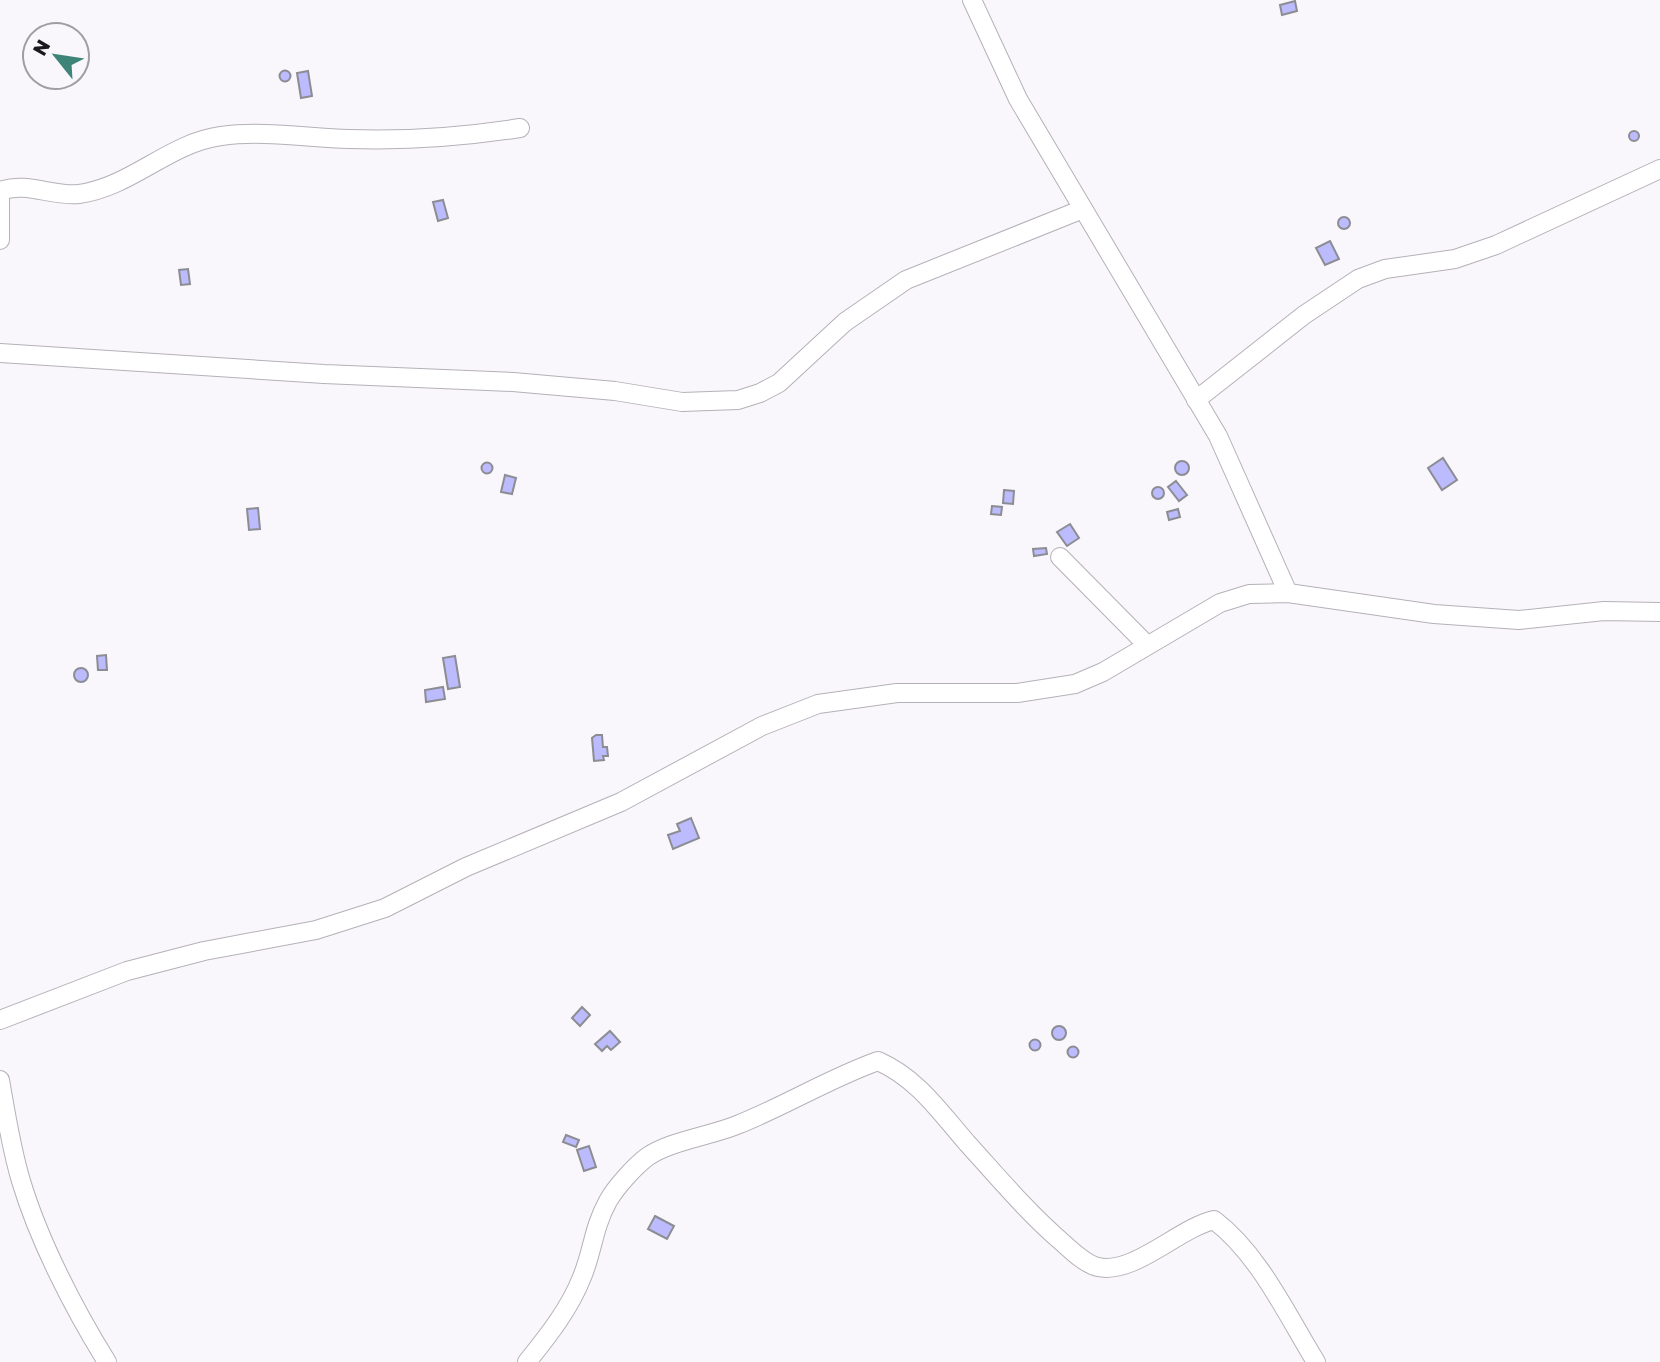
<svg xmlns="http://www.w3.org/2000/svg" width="1660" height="1362" font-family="'Golos Text',sans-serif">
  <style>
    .building { fill: #bbbbfd; stroke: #8c8d93; stroke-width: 2 }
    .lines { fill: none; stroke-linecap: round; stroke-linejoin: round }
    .street-casing { stroke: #b5b1b8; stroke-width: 20 }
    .street { stroke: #fff; stroke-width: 18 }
  </style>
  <rect width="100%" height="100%" fill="#f9f6fc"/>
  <g class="building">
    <polygon points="1295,1 1297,11 1282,15 1280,5"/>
    <circle cx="285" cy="76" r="5.5"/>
    <polygon points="308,71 312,96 301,98 297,73"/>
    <circle cx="1634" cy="136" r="5"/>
    <polygon points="443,200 448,218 438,221 433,202"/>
    <circle cx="1344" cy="223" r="6"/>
    <polygon points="1330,241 1339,259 1325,265 1316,248"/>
    <polygon points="188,269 190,284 181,285 179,270"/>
    <polygon points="1443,458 1457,480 1442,490 1428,468"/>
    <circle cx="1182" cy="468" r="7"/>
    <circle cx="487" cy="468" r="5.5"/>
    <polygon points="505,475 516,478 512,494 501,492"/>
    <polygon points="1176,481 1187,495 1179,501 1168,487"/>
    <circle cx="1158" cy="493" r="6"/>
    <polygon points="1004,490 1014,491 1013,504 1003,503"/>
    <polygon points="992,506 1002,507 1001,515 991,514"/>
    <polygon points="258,508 260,529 249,530 247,509"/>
    <polygon points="1178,509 1180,517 1169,520 1167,512"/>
    <polygon points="1070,524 1079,538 1067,546 1057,532"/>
    <polygon points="1046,548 1047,554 1034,556 1033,549"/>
    <polygon points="106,655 107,670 98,670 97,656"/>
    <polygon points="455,656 460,687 448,689 443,658"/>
    <circle cx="81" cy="675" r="7"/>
    <polygon points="443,687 445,699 426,702 425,690"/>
    <polygon points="596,735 602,735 603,747 607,747 608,756 603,756 604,760 594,761 592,738"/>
    <polygon points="691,818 699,838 673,849 668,835 680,831 677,824"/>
    <polygon points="582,1007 590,1015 580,1026 572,1018"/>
    <circle cx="1059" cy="1033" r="7"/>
    <polygon points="610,1031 620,1042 611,1050 607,1046 602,1051 595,1044"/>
    <circle cx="1035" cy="1045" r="5.5"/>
    <circle cx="1073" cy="1052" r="5.5"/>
    <polygon points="566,1135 579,1140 576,1147 563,1142"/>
    <polygon points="589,1146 596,1167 584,1171 577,1150"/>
    <polygon points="655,1216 674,1226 667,1239 648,1229"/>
  </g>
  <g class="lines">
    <defs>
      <g id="street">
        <polyline points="972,0 1018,99 1218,436 1288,593"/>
        <path d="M 0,191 C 26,181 53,197 79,194 C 131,187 169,143 221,136 C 263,130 308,138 349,139 C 407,141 462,137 520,128"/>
        <polyline points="0,197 0,240"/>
        <polyline points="0,353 324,374 513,382 615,391 682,402 738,400 760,393 779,383 845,322 906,280 1083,209"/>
        <polyline points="1196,400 1304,315 1358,279 1385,269 1455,259 1496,245 1660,169"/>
        <polyline points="1060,557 1147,645"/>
        <polyline points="0,1020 127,971 204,951 316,930 385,908 466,867 621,802 762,726 818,704 897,693 1017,693 1075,684 1103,672 1220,603 1249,594 1288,593 1434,614 1519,620 1604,611 1660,612"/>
        <path d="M 0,1080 C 6,1114 11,1148 21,1181 C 39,1241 74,1309 107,1362"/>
        <path d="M 527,1362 C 548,1336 570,1308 582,1277 C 593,1251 593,1228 608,1201 C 616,1187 634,1167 647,1157 C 670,1141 710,1136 737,1125 C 785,1106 830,1078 878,1061 C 917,1078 940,1112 967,1143 C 998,1177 1028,1213 1063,1243 C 1072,1251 1085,1264 1098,1267 C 1134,1275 1179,1228 1214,1220 C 1259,1254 1287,1315 1316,1362"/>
      </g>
    </defs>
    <use href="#street" class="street-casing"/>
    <use href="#street" class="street"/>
  </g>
  <g transform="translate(56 56) rotate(300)"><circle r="33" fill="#f9f6fc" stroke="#a09ea2" stroke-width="2"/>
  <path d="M0-5L12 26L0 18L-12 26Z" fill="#3f8479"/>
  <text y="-10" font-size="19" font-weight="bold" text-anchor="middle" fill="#1b191c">N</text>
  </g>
</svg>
